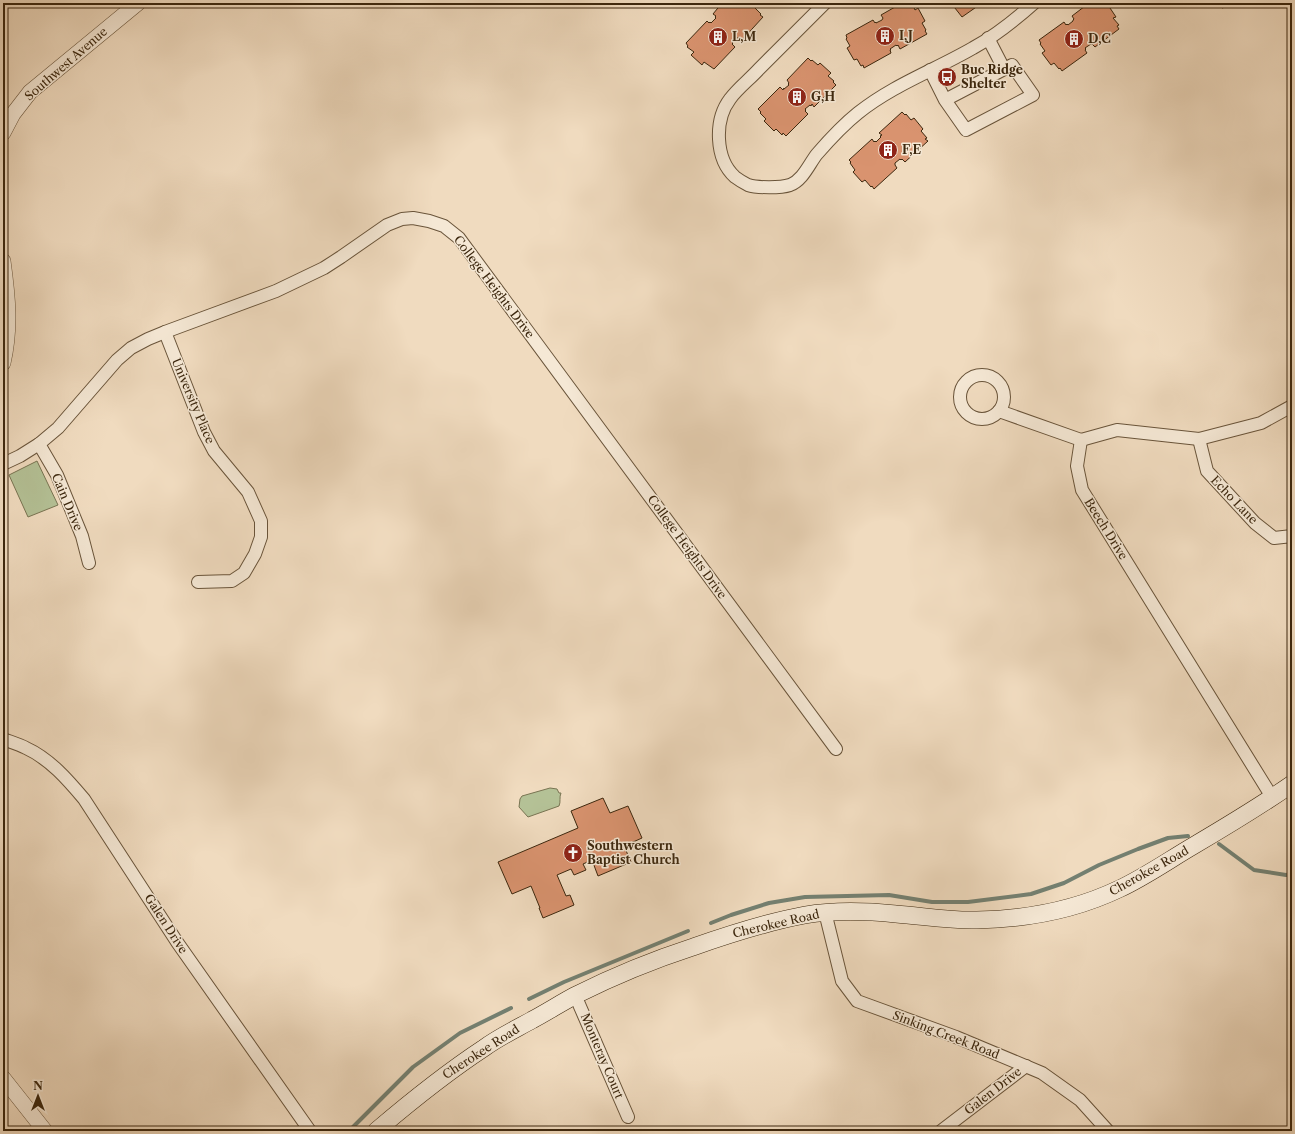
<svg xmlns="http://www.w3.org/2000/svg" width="1295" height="1134" font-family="'Libre Caslon Text',serif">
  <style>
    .green { fill: #b4c196; stroke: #787452 }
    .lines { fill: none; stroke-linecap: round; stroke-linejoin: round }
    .stream { stroke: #748071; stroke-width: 4 }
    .building { fill: #d9936f; stroke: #3c270e }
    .minor-casing { stroke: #69543a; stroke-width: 14 }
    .tertiary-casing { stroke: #69543a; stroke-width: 16 }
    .secondary-casing { stroke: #3c270e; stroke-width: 18 }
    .minor { stroke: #f5e8d5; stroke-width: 12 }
    .tertiary { stroke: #f5e8d5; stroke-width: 15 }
    .secondary { stroke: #f5e8d5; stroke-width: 17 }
    .labels { text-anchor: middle; stroke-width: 3; stroke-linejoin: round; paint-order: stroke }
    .poi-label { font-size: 12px; font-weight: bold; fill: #3c270e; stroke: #f5e8d5; text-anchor: start }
    .street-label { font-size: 12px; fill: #3c270e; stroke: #f5e8d5 }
  </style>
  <rect width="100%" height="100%" fill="#f0dbbf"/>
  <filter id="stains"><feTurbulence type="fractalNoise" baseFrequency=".005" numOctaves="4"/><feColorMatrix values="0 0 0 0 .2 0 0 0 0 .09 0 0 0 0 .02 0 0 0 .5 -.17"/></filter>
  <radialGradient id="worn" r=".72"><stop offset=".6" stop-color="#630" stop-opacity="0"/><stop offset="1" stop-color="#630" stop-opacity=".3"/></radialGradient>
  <g class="green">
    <polygon points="37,461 58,505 28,517 9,475"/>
    <path d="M 550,788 L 557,789 L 559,793 L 561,793 C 559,797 561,802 559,806 L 528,817 L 519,807 L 520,799 L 522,796 Z"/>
  </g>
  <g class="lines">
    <g class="stream">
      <polyline points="1219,844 1254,870 1286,875 1292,874"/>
      <polyline points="711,923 731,915 769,903 805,897 889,895 932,902 968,902 1031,894 1064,883 1099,865 1138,849 1168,838 1188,836"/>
      <polyline points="529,999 564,982 688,931"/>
      <polyline points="349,1131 413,1067 460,1033 511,1008"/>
    </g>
  </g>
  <g class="building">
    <polygon points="722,3 754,3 757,5 755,8 761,14 760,15 763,17 742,40 739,37 738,38 737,38 732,42 733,43 732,44 735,47 714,69 704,62 702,65 691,55 694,52 687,47 688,46 686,43 707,21 709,23 710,22 711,23 716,18 715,17 716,16 713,14"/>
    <polygon points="902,3 912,3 915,10 918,8 925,21 922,23 926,30 925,31 927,34 900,49 898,45 897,46 896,45 890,49 891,50 890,50 891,53 864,68 863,65 861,66 857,59 854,60 847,48 850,46 846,39 847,38 846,35 873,20 875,23 876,22 876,23 882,20 883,18 881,15"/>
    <polygon points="951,3 982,3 962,17"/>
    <polygon points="1089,3 1102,3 1105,7 1108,5 1116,17 1113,18 1119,25 1117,26 1119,29 1095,47 1092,44 1091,44 1085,48 1086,49 1085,50 1087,53 1062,71 1060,68 1059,69 1054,63 1051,65 1042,53 1045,51 1040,44 1041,43 1039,40 1064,22 1066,25 1067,24 1068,25 1073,21 1073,20 1074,19 1072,16"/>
    <polygon points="1221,3 1236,3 1236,4 1222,8"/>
    <polygon points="808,58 811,61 812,60 818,65 820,63 831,73 828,76 834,81 833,82 836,85 814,107 812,104 811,106 810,105 805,109 806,110 805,111 808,114 786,136 783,133 782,135 776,129 774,131 764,121 766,119 760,113 761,112 758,109 780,87 783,90 784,88 784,89 789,85 788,84 789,83 787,80"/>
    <polygon points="902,112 905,115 906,114 911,120 914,118 923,129 921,131 927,138 925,139 928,141 905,162 902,159 901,160 900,159 895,163 895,165 897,168 874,189 872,186 871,187 865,180 862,182 853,172 855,170 850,163 851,162 849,160 872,139 874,142 875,141 876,142 881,137 880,136 882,135 879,133"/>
    <polygon points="603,798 610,813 628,806 642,838 624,846 631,862 598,876 592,860 583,864 586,870 574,875 571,869 557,875 566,896 570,895 574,905 543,918 539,908 540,908 531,886 512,894 498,862 578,828 571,811"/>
  </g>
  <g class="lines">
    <defs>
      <g id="minor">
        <path d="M 825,3 C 803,25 781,47 759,69 C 750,79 737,89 730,99 C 714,120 715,159 735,177 C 739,180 744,183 748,185 C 757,188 781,188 790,185 C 803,180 809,164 817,154 C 830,139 843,125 858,113 C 893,85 935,70 973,48 C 995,36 1015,20 1034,3"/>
        <polyline points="988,38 1004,69"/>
        <polyline points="930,70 945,100 966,130 1033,95 1012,65 945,100"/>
        <polyline points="165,332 204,432 214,451 248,492 261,521 261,537 255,554 244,573 232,581 198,582"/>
        <circle cx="982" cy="397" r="22"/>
        <polyline points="999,411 1081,440"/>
        <polyline points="1199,439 1207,471 1255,523 1274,538 1292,536"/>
        <polyline points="1081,440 1077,466 1082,490 1272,797"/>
        <polyline points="1081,440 1117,430 1199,439 1261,423 1292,406"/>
        <polyline points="39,444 57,475 82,536 89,563"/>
        <polyline points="3,464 20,456 39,444 58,428 117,360 131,348 148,339 165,332 276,291 324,268 341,257 387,225 402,219 413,218 429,221 444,226 459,238 836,749"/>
        <path d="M 3,739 C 11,742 19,744 26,748 C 50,759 68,780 84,799 L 177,942 L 310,1131"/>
        <polyline points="825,912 842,981 857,1001 956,1037 1042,1073 1080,1100 1108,1131"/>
        <polyline points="575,995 628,1117"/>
        <polyline points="941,1131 1026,1066"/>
      </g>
      <g id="tertiary">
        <polyline points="3,133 13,114 30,92 138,3"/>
        <path d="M 3,261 C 8,297 11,328 3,363"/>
        <polyline points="3,1078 45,1131"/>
      </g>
      <path id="secondary" d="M 376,1131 C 410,1102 446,1073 484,1048 C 499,1037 516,1029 532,1020 C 547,1012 561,1003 576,995 C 614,976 653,960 693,947 C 730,934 767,922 805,915 C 835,910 866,911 896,914 C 923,916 950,921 977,920 C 1026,919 1075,910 1119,889 C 1145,877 1169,860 1193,846 C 1227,826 1260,806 1292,784"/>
    </defs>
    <use href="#minor" class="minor-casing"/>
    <use href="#tertiary" class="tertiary-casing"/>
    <use href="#secondary" class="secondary-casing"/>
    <use href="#minor" class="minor"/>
    <use href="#tertiary" class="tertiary"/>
    <use href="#secondary" class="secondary"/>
  </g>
  <defs>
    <symbol id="building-disc" viewBox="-11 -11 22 22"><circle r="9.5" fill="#8f2418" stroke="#f5e8d5"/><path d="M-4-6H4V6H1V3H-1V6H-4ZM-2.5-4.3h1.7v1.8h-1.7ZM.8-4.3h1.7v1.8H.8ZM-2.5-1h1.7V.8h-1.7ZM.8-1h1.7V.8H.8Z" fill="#fff"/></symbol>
    <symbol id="bus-disc" viewBox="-11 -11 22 22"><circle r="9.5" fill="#8f2418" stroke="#f5e8d5"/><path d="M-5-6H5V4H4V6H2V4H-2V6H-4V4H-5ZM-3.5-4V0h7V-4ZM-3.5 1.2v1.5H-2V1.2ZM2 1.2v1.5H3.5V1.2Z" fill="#fff"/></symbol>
    <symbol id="church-disc" viewBox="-11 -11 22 22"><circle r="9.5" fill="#8f2418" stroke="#f5e8d5"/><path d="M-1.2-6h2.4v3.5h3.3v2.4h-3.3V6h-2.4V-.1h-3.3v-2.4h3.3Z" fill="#fff"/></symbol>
  </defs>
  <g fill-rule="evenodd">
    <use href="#building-disc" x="874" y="25" width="22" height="22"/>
    <use href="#building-disc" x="707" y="26" width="22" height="22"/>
    <use href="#building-disc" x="1063" y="28" width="22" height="22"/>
    <use href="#bus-disc" x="936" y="66" width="22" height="22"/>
    <use href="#building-disc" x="786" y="86" width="22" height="22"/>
    <use href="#building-disc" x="877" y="139" width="22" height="22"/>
    <use href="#church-disc" x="562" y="842" width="22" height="22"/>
  </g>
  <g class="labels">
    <g class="poi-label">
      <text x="899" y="40">I,J</text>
      <text x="732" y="41">L,M</text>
      <text x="1088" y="43">D,C</text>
      <text x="961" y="74">Buc Ridge<tspan x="961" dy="14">Shelter</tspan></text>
      <text x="811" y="101">G,H</text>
      <text x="902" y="154">F,E</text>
      <text x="587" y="850">Southwestern<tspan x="587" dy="14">Baptist Church</tspan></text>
    </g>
    <g class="street-label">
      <text transform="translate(66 64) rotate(-41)" y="4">Southwest Avenue</text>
      <text transform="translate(494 287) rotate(53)" y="4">College Heights Drive</text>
      <text transform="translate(193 401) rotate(67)" y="4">University Place</text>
      <text transform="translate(1234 500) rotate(46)" y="4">Echo Lane</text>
      <text transform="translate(67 502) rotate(67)" y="4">Cain Drive</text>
      <text transform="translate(1106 529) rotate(58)" y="4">Beech Drive</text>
      <text transform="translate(687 547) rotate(54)" y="4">College Heights Drive</text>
      <text transform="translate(1149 871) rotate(-29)" y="4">Cherokee Road</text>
      <text transform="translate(166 924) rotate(57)" y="4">Galen Drive</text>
      <text transform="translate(776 924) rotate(-13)" y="4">Cherokee Road</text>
      <text transform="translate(946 1035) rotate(21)" y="4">Sinking Creek Road</text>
      <text transform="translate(481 1052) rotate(-33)" y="4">Cherokee Road</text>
      <text transform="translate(602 1056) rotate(67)" y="4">Monteray Court</text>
      <text transform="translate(993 1091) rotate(-38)" y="4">Galen Drive</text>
    </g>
  </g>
  <rect width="1295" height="1134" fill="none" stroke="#f0dbbf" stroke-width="16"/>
  <rect x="4" y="4" width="1287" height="1126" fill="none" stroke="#3c270e" stroke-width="2"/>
  <rect x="8" y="8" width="1279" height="1118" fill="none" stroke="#3c270e"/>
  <g transform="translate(38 1096)" stroke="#f5e8d5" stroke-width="3" paint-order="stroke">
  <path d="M0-3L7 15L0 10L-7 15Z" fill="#3c270e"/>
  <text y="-6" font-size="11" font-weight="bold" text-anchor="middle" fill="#3c270e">N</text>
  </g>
  <rect width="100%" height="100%" filter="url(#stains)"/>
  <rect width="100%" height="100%" fill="url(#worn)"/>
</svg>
